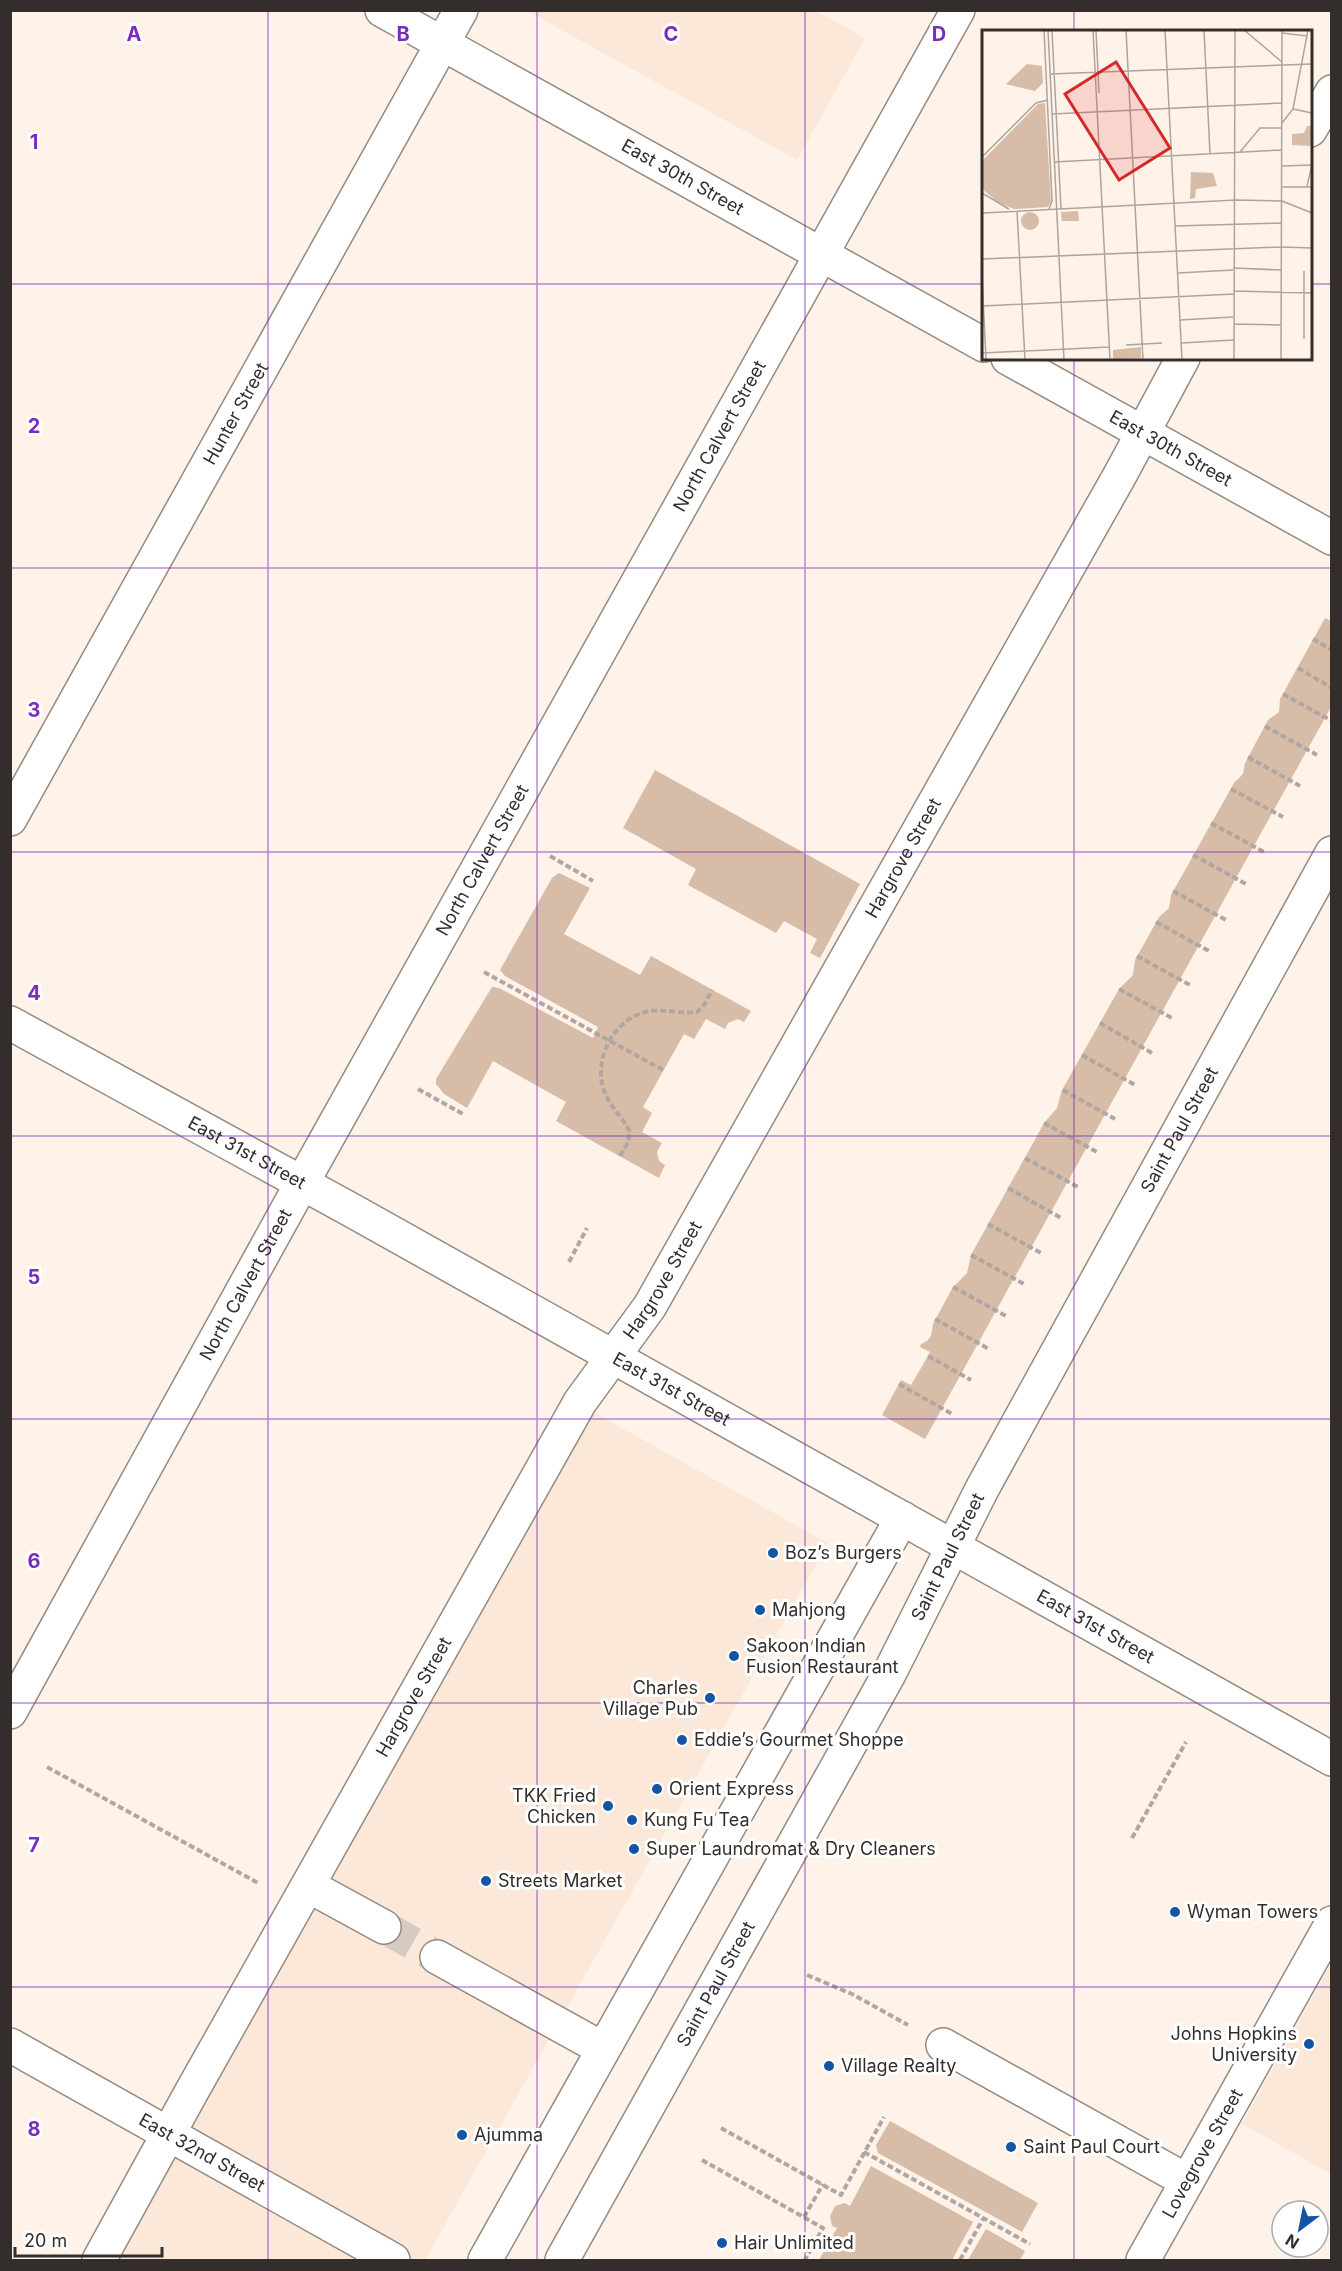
<svg xmlns="http://www.w3.org/2000/svg" width="1342" height="2271" font-family="Inter,sans-serif">
  <style>
    .built { fill: #fbe8d9 }
    .green { fill: #d7bca7 }
    .lines { fill: none; stroke-linecap: round; stroke-linejoin: round }
    .minor-tunnel { stroke: #d6cbc3; stroke-width: 33; stroke-dasharray: 33 16; stroke-linecap: butt }
    .minor-casing { stroke: #958a81; stroke-width: 36 }
    .major-casing { stroke: #958a81; stroke-width: 36 }
    .path { stroke: #b1a7a0; stroke-width: 4; stroke-dasharray: 6 3; stroke-linecap: butt }
    .minor { stroke: #fff; stroke-width: 33 }
    .major { stroke: #fff; stroke-width: 33 }
    .grid { fill: none; stroke: #7b2cbf; stroke-width: 1.5; stroke-opacity: 0.55 }
    .poi-dot { fill: #1454a4; stroke: #fff; stroke-width: 2 }
    .labels { text-anchor: middle; stroke-width: 6; stroke-linejoin: round; paint-order: stroke }
    .street-label { font-size: 18px; fill: #332e2b; stroke: #fff }
    .poi-label { font-size: 18px; fill: #332e2b; stroke: #fff; text-anchor: start }
    .inset-road { fill: none; stroke: #ada49d; stroke-width: 1.5 }
    .view { fill: #d62828; fill-opacity: 0.15; stroke: #d62828; stroke-width: 3 }
    .inset-edge { fill: none; stroke: #332e2b; stroke-width: 3 }
    .grid-label { font-size: 20px; text-anchor: middle; font-weight: bold; fill: #7b2cbf; stroke: #fff; stroke-width: 6; stroke-linejoin: round; paint-order: stroke }
  </style>
  <rect width="100%" height="100%" fill="#fff2e9"/>
  <g class="built">
    <polygon points="527,11 816,11 865,38 797,160"/>
    <polygon points="579,1404 828,1543 425,2260 97,2260"/>
    <polygon points="1331,1964 1332,2174 1331,2174 1242,2124"/>
  </g>
  <g class="green">
    <polygon points="1325,618 1331,621 1331,707 925,1439 882,1415 901,1380 911,1385 928,1356 930,1352 920,1347 921,1344 927,1341 931,1336 933,1324 953,1287 967,1273 971,1255 1044,1123 1057,1108 1062,1090 1119,989 1133,975 1135,960 1159,917 1169,908 1171,895 1234,783 1243,774 1245,763 1268,720 1279,712 1280,699"/>
    <polygon points="655,770 860,884 820,958 810,953 817,939 784,921 776,933 688,885 696,869 623,828"/>
    <polygon points="559,873 590,888 564,934 640,975 651,956 751,1011 744,1022 738,1019 728,1023 725,1029 706,1019 694,1039 684,1034 643,1107 652,1113 642,1132 662,1143 657,1152 659,1161 665,1165 659,1178 556,1121 566,1102 493,1061 467,1108 444,1094 436,1084 436,1079 492,987 499,988 593,1038 598,1027 505,976 500,970 552,878"/>
    <polygon points="890,2121 1038,2203 1022,2232 878,2153 876,2145"/>
    <polygon points="871,2166 973,2222 952,2260 819,2260 837,2228 832,2226 830,2216 835,2206 845,2203 850,2206"/>
    <polygon points="986,2229 1025,2251 1020,2260 968,2260"/>
  </g>
  <g class="lines">
    <polyline class="minor-tunnel" points="384,1927 437,1957"/>
    <defs>
      <g id="minor">
        <path id="s1" d="M 382,10 L 984,345"/>
        <polyline points="1310,130 1332,92"/>
        <path id="s2" d="M 1008,358 L 1332,538"/>
        <path id="s3" d="M 10,819 L 461,10"/>
        <path id="s4" d="M 10,1023 L 353,1211 L 1332,1759"/>
        <polyline points="309,1886 384,1927"/>
        <polyline points="437,1957 603,2049"/>
        <path id="s5" d="M 10,2045 L 393,2260"/>
        <polyline points="943,2045 1187,2181"/>
        <path id="s6" d="M 99,2260 L 192,2091 L 580,1402 L 650,1306 L 1120,475 L 1183,358"/>
        <polyline points="485,2260 902,1518"/>
        <path id="s7" d="M 1143,2260 L 1332,1923"/>
      </g>
      <g id="major">
        <path id="s8" d="M 10,1712 L 302,1183 L 958,10"/>
        <path id="s9" d="M 562,2260 L 889,1674 L 982,1489 L 1332,853"/>
      </g>
    </defs>
    <use href="#minor" class="minor-casing"/>
    <use href="#major" class="major-casing"/>
    <g class="path">
      <polyline points="1313,639 1332,650"/>
      <polyline points="1298,668 1332,688"/>
      <polyline points="1283,694 1332,721"/>
      <polyline points="1265,726 1317,755"/>
      <polyline points="1248,757 1300,786"/>
      <polyline points="1231,789 1283,817"/>
      <polyline points="1211,823 1264,852"/>
      <polyline points="1193,855 1246,884"/>
      <polyline points="550,856 593,881"/>
      <polyline points="1173,891 1226,920"/>
      <polyline points="1156,922 1209,951"/>
      <polyline points="1137,956 1190,985"/>
      <polyline points="484,972 663,1070"/>
      <polyline points="1119,989 1172,1018"/>
      <polyline points="1100,1023 1152,1053"/>
      <polyline points="1082,1055 1135,1085"/>
      <polyline points="418,1089 463,1114"/>
      <polyline points="1063,1090 1115,1119"/>
      <polyline points="1044,1123 1097,1152"/>
      <path d="M 620,1156 L 628,1142 L 630,1132 C 623,1118 611,1108 605,1093 C 591,1060 615,1016 650,1011 C 666,1009 681,1014 697,1012 L 704,1005 L 712,990"/>
      <polyline points="1025,1158 1078,1187"/>
      <polyline points="1008,1188 1061,1218"/>
      <polyline points="988,1224 1041,1253"/>
      <polyline points="971,1255 1024,1284"/>
      <polyline points="569,1262 587,1228"/>
      <polyline points="953,1287 1006,1316"/>
      <polyline points="935,1319 989,1349"/>
      <polyline points="928,1356 971,1380"/>
      <polyline points="899,1384 952,1414"/>
      <polyline points="47,1767 260,1884"/>
      <polyline points="1132,1838 1186,1742"/>
      <polyline points="807,1975 852,1994 908,2025"/>
      <polyline points="721,2128 841,2195 884,2117"/>
      <polyline points="864,2152 1030,2244"/>
      <polyline points="702,2160 823,2228 805,2260"/>
      <polyline points="804,2217 823,2184"/>
      <polyline points="960,2260 983,2219"/>
    </g>
    <use href="#minor" class="minor"/>
    <use href="#major" class="major"/>
  </g>
  <path class="grid" d="M 268,10 L 268,2260M 537,10 L 537,2260M 805,10 L 805,2260M 1074,10 L 1074,32M 10,284 L 984,284M 1310,284 L 1332,284M 1074,358 L 1074,2260M 10,568 L 1332,568M 10,852 L 1332,852M 10,1136 L 1332,1136M 10,1419 L 1332,1419M 10,1703 L 1332,1703M 10,1987 L 1332,1987"/>
  <g class="poi-dot">
    <circle cx="773" cy="1553" r="6"/>
    <circle cx="760" cy="1610" r="6"/>
    <circle cx="734" cy="1656" r="6"/>
    <circle cx="710" cy="1698" r="6"/>
    <circle cx="682" cy="1740" r="6"/>
    <circle cx="657" cy="1789" r="6"/>
    <circle cx="608" cy="1806" r="6"/>
    <circle cx="632" cy="1820" r="6"/>
    <circle cx="634" cy="1849" r="6"/>
    <circle cx="486" cy="1881" r="6"/>
    <circle cx="1175" cy="1912" r="6"/>
    <circle cx="1309" cy="2044" r="6"/>
    <circle cx="829" cy="2066" r="6"/>
    <circle cx="462" cy="2135" r="6"/>
    <circle cx="1011" cy="2147" r="6"/>
    <circle cx="722" cy="2243" r="6"/>
  </g>
  <g class="labels">
    <g class="street-label">
      <text dy="6" stroke="none"><textPath href="#s1" startOffset="344">East 30th Street</textPath></text>
      <text dy="6" stroke="none"><textPath href="#s3" startOffset="464">Hunter Street</textPath></text>
      <text dy="6" stroke="none"><textPath href="#s8" startOffset="1460">North Calvert Street</textPath></text>
      <text dy="6" stroke="none"><textPath href="#s2" startOffset="186">East 30th Street</textPath></text>
      <text dy="6" stroke="none"><textPath href="#s6" startOffset="1617">Hargrove Street</textPath></text>
      <text dy="6" stroke="none"><textPath href="#s8" startOffset="974">North Calvert Street</textPath></text>
      <text dy="6" stroke="none"><textPath href="#s9" startOffset="1288">Saint Paul Street</textPath></text>
      <text dy="6" stroke="none"><textPath href="#s4" startOffset="270">East 31st Street</textPath></text>
      <text dy="6" stroke="none"><textPath href="#s6" startOffset="1131">Hargrove Street</textPath></text>
      <text dy="6" stroke="none"><textPath href="#s8" startOffset="488">North Calvert Street</textPath></text>
      <text dy="6" stroke="none"><textPath href="#s4" startOffset="756">East 31st Street</textPath></text>
      <text dy="6" stroke="none"><textPath href="#s9" startOffset="802">Saint Paul Street</textPath></text>
      <text dy="6" stroke="none"><textPath href="#s4" startOffset="1242">East 31st Street</textPath></text>
      <text dy="6" stroke="none"><textPath href="#s6" startOffset="645">Hargrove Street</textPath></text>
      <text dy="6" stroke="none"><textPath href="#s9" startOffset="316">Saint Paul Street</textPath></text>
      <text dy="6" stroke="none"><textPath href="#s5" startOffset="220">East 32nd Street</textPath></text>
      <text dy="6" stroke="none"><textPath href="#s7" startOffset="122">Lovegrove Street</textPath></text>
    </g>
    <g class="poi-label">
      <text x="785" y="1559">Boz’s Burgers</text>
      <text x="772" y="1616">Mahjong</text>
      <text x="746" y="1652">Sakoon Indian<tspan x="746" dy="21">Fusion Restaurant</tspan></text>
      <text x="698" y="1694" text-anchor="end">Charles<tspan x="698" dy="21">Village Pub</tspan></text>
      <text x="694" y="1746">Eddie’s Gourmet Shoppe</text>
      <text x="669" y="1795">Orient Express</text>
      <text x="596" y="1802" text-anchor="end">TKK Fried<tspan x="596" dy="21">Chicken</tspan></text>
      <text x="644" y="1826">Kung Fu Tea</text>
      <text x="646" y="1855">Super Laundromat &amp; Dry Cleaners</text>
      <text x="498" y="1887">Streets Market</text>
      <text x="1187" y="1918">Wyman Towers</text>
      <text x="1297" y="2040" text-anchor="end">Johns Hopkins<tspan x="1297" dy="21">University</tspan></text>
      <text x="841" y="2072">Village Realty</text>
      <text x="474" y="2141">Ajumma</text>
      <text x="1023" y="2153">Saint Paul Court</text>
      <text x="734" y="2249">Hair Unlimited</text>
    </g>
  </g>
  <g transform="translate(982 30)">
    <rect width="330" height="330" fill="#fff2e9"/>
    <path d="M 45,34 L 60,36 L 61,53 L 53,61 L 24,54 ZM 63,73 L 69,172 L 66,177 L 32,179 L 17,173 L 0,159 L 0,131 L 56,74 ZM 325,96 L 330,96 L 330,116 L 310,115 L 310,104 L 322,103 ZM 209,142 L 231,143 L 235,156 L 214,159 L 213,168 L 208,169 ZM 96,181 L 97,191 L 80,191 L 79,182 ZM39 191a9 9 0 1 1 18 0a9 9 0 1 1-18 0ZM 159,317 L 159,328 L 131,330 L 131,320 Z" fill="#d7bca7"/>
    <path class="inset-road" d="M 62,0 L 70,171 L 67,179M 66,0 L 82,330M 111,0 L 128,330M 114,0 L 117,63M 144,0 L 161,330M 183,0 L 200,330M 222,0 L 228,124M 262,0 L 300,32M 70,1 L 79,179M 300,3 L 325,6M 68,44 L 330,34M 311,79 L 330,83M 70,84 L 300,73M 300,93 L 311,79 L 326,0M 258,122 L 278,98 L 300,98M 0,127 L 54,73 L 66,70M 72,132 L 299,120M 300,136 L 330,135M 325,156 L 330,135M 300,157 L 330,157M 0,163 L 27,179M 300,171 L 330,183M 35,181 L 43,330M 0,183 L 254,170 L 300,171M 193,196 L 299,193M 300,217 L 330,218M 0,229 L 299,217M 251,238 L 299,240M 322,241 L 322,309M 196,243 L 251,240M 0,245 L 4,330M 252,261 L 330,263M 1,276 L 252,264M 198,290 L 251,287M 252,294 L 299,295M 199,313 L 252,310M 144,315 L 180,313M 0,323 L 127,317M 252,330 L 253,0M 299,330 L 300,0"/>
    <path class="view" d="M 134,32 L 188,118 L 137,150 L 83,64 Z"/>
    <rect width="330" height="330" class="inset-edge"/>
  </g>
  <g class="grid-label">
    <text x="134" y="41">A</text>
    <text x="403" y="41">B</text>
    <text x="671" y="41">C</text>
    <text x="939" y="41">D</text>
    <text x="34" y="149">1</text>
    <text x="34" y="433">2</text>
    <text x="34" y="717">3</text>
    <text x="34" y="1000">4</text>
    <text x="34" y="1284">5</text>
    <text x="34" y="1568">6</text>
    <text x="34" y="1852">7</text>
    <text x="34" y="2136">8</text>
  </g>
  <rect width="1342" height="2271" fill="none" stroke="#332e2b" stroke-width="24"/>
  <g transform="translate(1300 2229) rotate(212)"><circle r="28" fill="#ffffff" stroke="#adabaa" stroke-width="1.5"/>
  <path d="M0-4.5L10 22L0 15L-10 22Z" fill="#1454a4"/>
  <text y="-9" font-size="16" font-weight="bold" text-anchor="middle" fill="#332e2b">N</text>
  </g>
  <path d="M15 2247v9h147v-9" fill="none" stroke="#332e2b" stroke-width="3"/>
  <text x="24" y="2247" font-size="18" fill="#332e2b" stroke="#ffffff" stroke-width="4.5" paint-order="stroke">20 m</text>
</svg>
